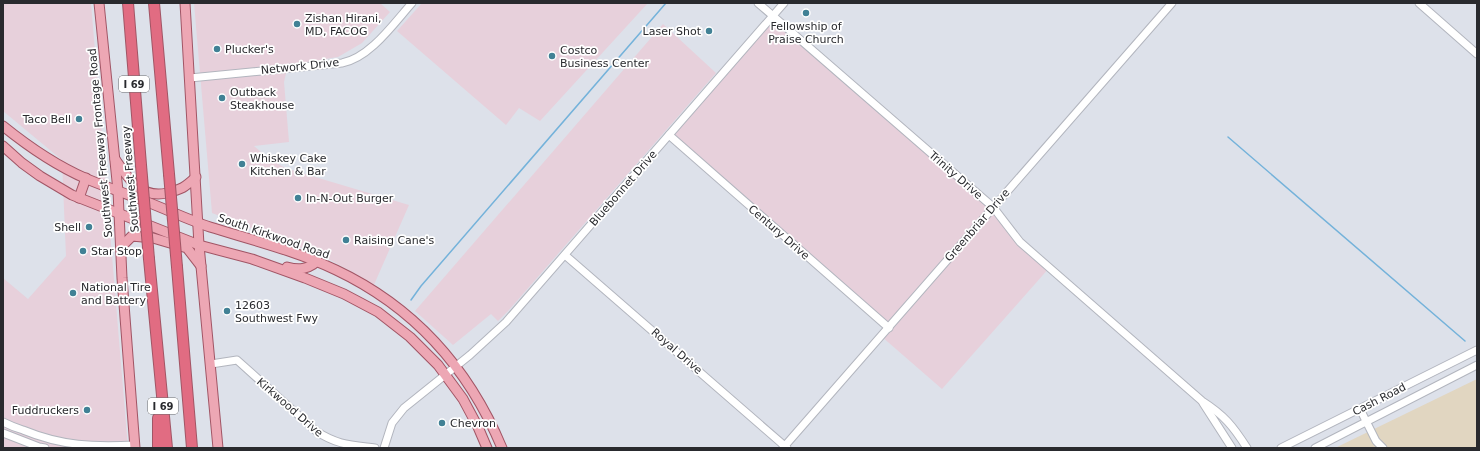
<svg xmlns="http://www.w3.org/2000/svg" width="1480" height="451" font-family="'DejaVu Sans',sans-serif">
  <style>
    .commercial { fill: #e7d0db }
    .industrial { fill: #e1d6c1 }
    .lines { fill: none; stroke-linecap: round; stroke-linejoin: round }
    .stream { stroke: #74b2da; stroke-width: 1.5 }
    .minor-casing { stroke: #b2b5be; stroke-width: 9 }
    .major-casing { stroke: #a15565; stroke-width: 11 }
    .highway-casing { stroke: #a15565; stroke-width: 12 }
    .minor { stroke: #fff; stroke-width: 7 }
    .major { stroke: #eda7b4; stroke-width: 9 }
    .highway { stroke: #e16c82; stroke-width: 10 }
    .highway-bridge-casing { stroke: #a15565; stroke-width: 12; stroke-linecap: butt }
    .highway-bridge { stroke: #e16c82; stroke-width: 10 }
    .poi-dot { fill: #418195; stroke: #fff; stroke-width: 1.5 }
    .labels { text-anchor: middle; stroke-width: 3.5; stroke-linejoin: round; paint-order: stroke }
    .shield { fill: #fff; stroke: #696a6d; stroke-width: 1 }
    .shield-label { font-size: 10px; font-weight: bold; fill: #292a2e }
    .poi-label { font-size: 11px; fill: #292a2e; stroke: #fff; text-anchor: start }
    .street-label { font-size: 11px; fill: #292a2e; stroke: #fff }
  </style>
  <rect width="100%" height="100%" fill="#dde1ea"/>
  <g class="commercial">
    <polygon points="3,3 91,3 128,448 3,448 3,278 28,299 66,256 62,160 3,111"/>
    <polygon points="194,3 380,3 390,12 362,43 338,57 288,65 284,82 289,142 254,146 267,157 285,168 409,205 373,287 350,271 325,257 212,213"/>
    <polygon points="422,3 648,3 540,121 519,108 506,125 397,31"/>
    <polygon points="773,16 993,207 1012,232 1050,267 942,389 881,336 889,328 669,135"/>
    <polygon points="663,24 716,73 509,310 498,321 491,314 453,345 415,311"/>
  </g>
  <polygon class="industrial" points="1477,379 1477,448 1335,448"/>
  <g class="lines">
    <g class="stream">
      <polyline points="1228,137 1465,341"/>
      <polyline points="411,300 421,286 666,3"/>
    </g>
    <defs>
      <g id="minor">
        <path d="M 758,3 L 993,207 L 1020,242 L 1202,401 C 1224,415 1233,426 1247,448"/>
        <polyline points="1419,3 1477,54"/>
        <path d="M 190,78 L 342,63 C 370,58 394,23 412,3"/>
        <polyline points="669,135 889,328"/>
        <polyline points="565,255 787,448"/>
        <path d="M 211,364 L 237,360 L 316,431 C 337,445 351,445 375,448"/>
        <polyline points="1203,403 1232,448"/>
        <polyline points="1360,409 1376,441 1383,448"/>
        <path d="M 3,422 C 9,425 16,428 23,430 C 62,446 93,447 135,445"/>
        <polyline points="3,433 39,447 45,448"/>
        <polyline points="384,448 392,423 404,408 470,355 506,322 784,3"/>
        <polyline points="783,448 1172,3"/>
        <polyline points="1281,448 1477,350"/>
        <polyline points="1315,448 1477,365"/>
      </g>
      <g id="major">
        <polyline points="99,3 118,191 122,278 135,448"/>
        <polyline points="185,3 199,245 218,448"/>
        <path d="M 3,126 C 29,147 57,166 87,179 C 106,187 127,194 147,202 C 168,210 189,220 210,227 C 252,240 296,251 336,270 C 414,307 469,369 502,448"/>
        <polyline points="3,146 22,163 40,176 72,195 199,245 252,259 305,278 344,294 378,312 410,337 438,365 463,399 478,427 487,448"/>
        <path d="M 115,159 C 128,178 140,199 167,193 C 182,189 184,188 196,177"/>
        <polyline points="79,198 86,178"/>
        <polyline points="121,247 132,236 153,238 187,248 201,266"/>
        <path d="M 287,267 C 298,270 308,270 317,261"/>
      </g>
      <g id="highway">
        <polyline points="128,3 141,165"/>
        <polyline points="154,3 169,174"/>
        <polyline points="149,259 167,448"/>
        <polyline points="177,267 192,448"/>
        <polyline points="158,448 158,418"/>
      </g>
    </defs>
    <use href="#minor" class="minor-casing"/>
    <use href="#major" class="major-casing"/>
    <use href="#highway" class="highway-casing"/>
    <use href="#minor" class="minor"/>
    <use href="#major" class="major"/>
    <use href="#highway" class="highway"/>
    <defs>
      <g id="highway-bridge">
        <polyline points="141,165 149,259"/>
        <polyline points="169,174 177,267"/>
      </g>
    </defs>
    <use href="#highway-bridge" class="highway-bridge-casing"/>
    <use href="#highway-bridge" class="highway-bridge"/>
  </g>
  <g class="poi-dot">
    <circle cx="806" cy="13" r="4"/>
    <circle cx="297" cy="24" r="4"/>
    <circle cx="709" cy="31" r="4"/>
    <circle cx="217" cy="49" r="4"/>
    <circle cx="552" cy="56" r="4"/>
    <circle cx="222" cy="98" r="4"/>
    <circle cx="79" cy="119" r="4"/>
    <circle cx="242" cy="164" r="4"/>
    <circle cx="298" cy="198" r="4"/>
    <circle cx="89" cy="227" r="4"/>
    <circle cx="346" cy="240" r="4"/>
    <circle cx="83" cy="251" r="4"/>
    <circle cx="73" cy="293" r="4"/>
    <circle cx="227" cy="311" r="4"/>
    <circle cx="87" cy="410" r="4"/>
    <circle cx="442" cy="423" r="4"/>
  </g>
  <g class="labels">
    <g class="shield">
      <rect x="119" y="76" width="30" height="16" rx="3"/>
      <rect x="148" y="398" width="30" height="16" rx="3"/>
    </g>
    <g class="shield-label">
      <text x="134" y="88">I 69</text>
      <text x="163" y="410">I 69</text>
    </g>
    <g class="poi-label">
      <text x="305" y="22">Zishan Hirani,<tspan x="305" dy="13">MD, FACOG</tspan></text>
      <text x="806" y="30" text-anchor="middle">Fellowship of<tspan x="806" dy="13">Praise Church</tspan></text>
      <text x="701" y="35" text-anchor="end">Laser Shot</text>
      <text x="225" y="53">Plucker's</text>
      <text x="560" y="54">Costco<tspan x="560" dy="13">Business Center</tspan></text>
      <text x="230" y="96">Outback<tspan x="230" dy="13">Steakhouse</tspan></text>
      <text x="71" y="123" text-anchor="end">Taco Bell</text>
      <text x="250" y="162">Whiskey Cake<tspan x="250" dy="13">Kitchen &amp; Bar</tspan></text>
      <text x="306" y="202">In-N-Out Burger</text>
      <text x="81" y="231" text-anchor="end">Shell</text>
      <text x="354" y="244">Raising Cane's</text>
      <text x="91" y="255">Star Stop</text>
      <text x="81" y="291">National Tire<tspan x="81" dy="13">and Battery</tspan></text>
      <text x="235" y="309">12603<tspan x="235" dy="13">Southwest Fwy</tspan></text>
      <text x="79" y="414" text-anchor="end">Fuddruckers</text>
      <text x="450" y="427">Chevron</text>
    </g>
    <g class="street-label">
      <text transform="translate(300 66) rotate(-6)" y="4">Network Drive</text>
      <text transform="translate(100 143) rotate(-95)" y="4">Southwest Freeway Frontage Road</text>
      <text transform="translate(956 175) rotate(41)" y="4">Trinity Drive</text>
      <text transform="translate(130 179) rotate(-95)" y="4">Southwest Freeway</text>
      <text transform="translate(623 188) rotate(-49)" y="4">Bluebonnet Drive</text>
      <text transform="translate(977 225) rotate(-49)" y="4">Greenbriar Drive</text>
      <text transform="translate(779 232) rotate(41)" y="4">Century Drive</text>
      <text transform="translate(274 236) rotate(19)" y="4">South Kirkwood Road</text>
      <text transform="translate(677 351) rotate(41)" y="4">Royal Drive</text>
      <text transform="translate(1379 399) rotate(-27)" y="4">Cash Road</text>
      <text transform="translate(290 407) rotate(41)" y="4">Kirkwood Drive</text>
    </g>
  </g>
  <rect width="1480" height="451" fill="none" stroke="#292a2e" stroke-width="8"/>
</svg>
